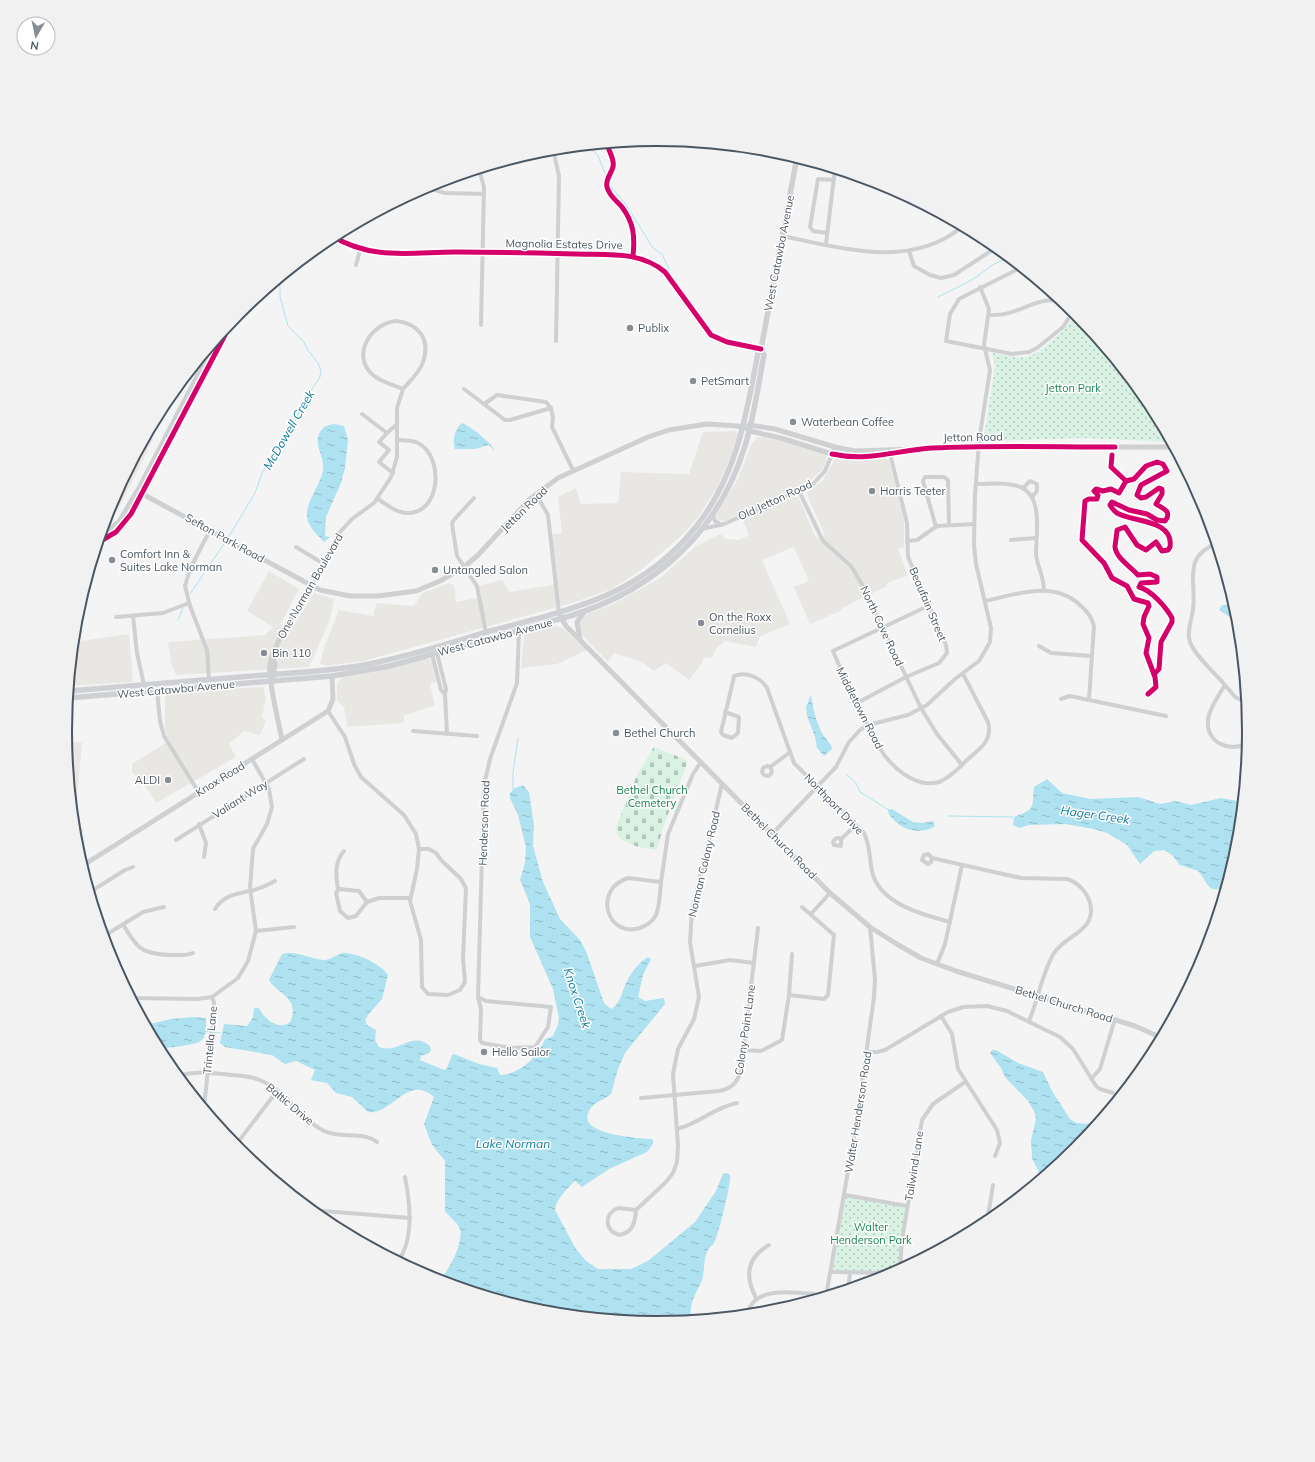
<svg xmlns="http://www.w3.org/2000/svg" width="1315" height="1462" font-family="Mulish,sans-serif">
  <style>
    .commercial { fill: #e8e7e3 }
    .green { fill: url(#green-dots) }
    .cemetery { fill: url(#cemetery-stones) }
    .water { fill: url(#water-ripples) }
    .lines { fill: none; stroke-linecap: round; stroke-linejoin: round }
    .stream { stroke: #aee2f0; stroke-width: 1 }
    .minor { stroke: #ced0d2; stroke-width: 4 }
    .tertiary { stroke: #ced0d2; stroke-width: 5 }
    .secondary { stroke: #ced0d4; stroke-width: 5.5 }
    .cycleway-casing { stroke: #fff; stroke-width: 8 }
    .cycleway { stroke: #d6006c; stroke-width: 5 }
    .poi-dot { fill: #868d94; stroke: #fff; stroke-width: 1.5 }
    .labels { text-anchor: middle; stroke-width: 3; stroke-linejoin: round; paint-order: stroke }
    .street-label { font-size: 11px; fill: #4a5661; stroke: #fff }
    .poi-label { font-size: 11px; fill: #4a5661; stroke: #fff; text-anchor: start }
    .park-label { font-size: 11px; fill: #17864f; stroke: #fff }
    .water-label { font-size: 12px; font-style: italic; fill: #0c7c9b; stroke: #fff }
    .rim { fill: none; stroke: #4a5661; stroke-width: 2 }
  </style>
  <defs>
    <pattern id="green-dots" width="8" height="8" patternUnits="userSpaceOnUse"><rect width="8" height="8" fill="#d9f2e3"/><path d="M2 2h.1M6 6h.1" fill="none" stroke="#b2c7bb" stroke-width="1.8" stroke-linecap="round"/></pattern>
    <pattern id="cemetery-stones" width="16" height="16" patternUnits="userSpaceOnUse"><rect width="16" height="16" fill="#d9f2e3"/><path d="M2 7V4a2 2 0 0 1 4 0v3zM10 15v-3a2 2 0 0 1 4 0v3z" fill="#b2c7bb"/></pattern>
    <pattern id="water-ripples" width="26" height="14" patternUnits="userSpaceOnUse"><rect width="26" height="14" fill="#aee2f0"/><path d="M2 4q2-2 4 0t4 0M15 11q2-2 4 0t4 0" fill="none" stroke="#90bac6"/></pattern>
  </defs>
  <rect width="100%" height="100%" fill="#f4f4f4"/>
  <g class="commercial">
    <polygon points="735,431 738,434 730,458 718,486 698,517 682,535 659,555 637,573 609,590 575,602 364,661 325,666 320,663 325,645 339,610 373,616 377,603 414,606 422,593 449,583 454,585 456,602 482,597 479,586 502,580 510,592 557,584 551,537 553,534 562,533 558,497 576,488 581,504 618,503 621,472 689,474 703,432"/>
    <polygon points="147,436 153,439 140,466 118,509 105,522 110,504"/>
    <polygon points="758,437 765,437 785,441 822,453 826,455 826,462 822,470 809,482 725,521 718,520 716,515 738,479 752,443"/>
    <polygon points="836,458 867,459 885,458 889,461 904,520 904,547 898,549 908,575 886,584 887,586 842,608 842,610 810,624 794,587 809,581 794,547 762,560 790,624 760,636 756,647 725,641 717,647 712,658 704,657 702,663 689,680 666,663 654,671 642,662 614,653 608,662 580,633 580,622 587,614 611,605 659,579 696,546 720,534 726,539 739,540 749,535 742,518 793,496 799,498 816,538 825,535 807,495 807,493 823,480"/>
    <polygon points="269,571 299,589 281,624 289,628 294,625 314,593 334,599 330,620 309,667 176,675 171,663 168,642 265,635 273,627 247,611"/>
    <polygon points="554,625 564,629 587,650 557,664 521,668 524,635"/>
    <polygon points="129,634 133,682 69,686 74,642"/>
    <polygon points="429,658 432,663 437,682 430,684 435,705 404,716 404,723 347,727 344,707 337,700 337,685 342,677"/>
    <polygon points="263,687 266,698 262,717 266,720 260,735 244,731 229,744 236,757 156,803 148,790 132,772 132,764 169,741 165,731 165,697 168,692"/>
    <polygon points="66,740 82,743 75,822 84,830 76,844"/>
  </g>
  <g class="green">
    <path d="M 1077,313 L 1150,402 L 1172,442 L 1083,438 L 990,441 L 985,440 L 984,437 L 995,366 L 992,353 C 1003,355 1016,359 1026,357 C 1042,354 1068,326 1077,313 Z"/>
    <polygon points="845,1196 907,1206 899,1270 894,1273 832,1272"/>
  </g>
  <path class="cemetery" d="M 654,747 L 687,760 L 687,763 L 663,828 L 657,850 C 642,847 616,846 616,827 L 636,777 Z"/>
  <g class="water">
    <path d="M 462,423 C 470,426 492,443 495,451 L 489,445 L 475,449 L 455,449 C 452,441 455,428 462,423 Z"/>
    <path d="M 334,424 L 344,426 L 348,440 L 345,468 L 341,483 L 326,517 L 325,536 L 330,537 L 324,542 C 318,535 308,527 307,517 C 306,500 320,487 323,470 C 325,458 314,445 319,434 C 322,427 327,425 334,424 Z"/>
    <polygon points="1222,605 1236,606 1239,623 1219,610"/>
    <path d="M 811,695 C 813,708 816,721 822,733 C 825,739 831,742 832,749 L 824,756 L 817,748 L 815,737 L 807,716 L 806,707 Z"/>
    <path d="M 1047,779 L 1062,793 L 1091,799 L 1138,797 L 1160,804 L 1176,801 L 1191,805 L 1221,798 L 1243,802 L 1239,847 L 1227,885 C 1208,897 1208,882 1198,871 L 1180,865 L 1172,855 L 1164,850 L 1154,851 L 1140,864 L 1127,845 L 1107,833 L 1094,829 L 1065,824 L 1029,825 L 1019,828 L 1013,825 L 1014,817 C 1038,808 1031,808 1034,787 Z"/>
    <path d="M 523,785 L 529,792 L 534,825 L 533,846 L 543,882 L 560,919 L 580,940 L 586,951 L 604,1003 L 611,1009 C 621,1004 622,990 627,981 C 631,973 639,962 648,957 L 651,959 L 643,975 L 638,997 L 645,1001 L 664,998 L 665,1004 L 625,1053 L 618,1069 L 611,1094 C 604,1100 593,1102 589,1111 C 576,1135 639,1138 653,1139 L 653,1144 L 647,1152 L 609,1169 L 582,1187 L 575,1181 C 567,1189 556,1199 555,1210 L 576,1249 L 586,1261 L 598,1269 L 631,1269 L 648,1261 L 695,1222 L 716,1191 L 723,1174 L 727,1173 L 730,1175 C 732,1181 718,1236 714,1243 C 712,1246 709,1247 708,1250 C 703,1258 705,1271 702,1280 C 697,1293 686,1306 693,1320 L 657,1323 L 542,1312 L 439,1281 C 448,1272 466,1240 459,1227 C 456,1222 449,1216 445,1211 L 445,1161 L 432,1145 L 424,1124 L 434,1097 C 408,1073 391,1116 368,1112 L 352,1097 L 336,1093 L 327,1083 L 311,1080 L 315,1070 L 296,1061 L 285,1064 L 272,1055 L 225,1047 L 220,1043 L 224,1024 L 247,1026 L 253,1017 L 254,1008 L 259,1008 C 264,1019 279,1031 290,1022 C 301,998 277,994 269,980 L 282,954 C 295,950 309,958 322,960 C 331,961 335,954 343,953 C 356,952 381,964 388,975 L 382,999 L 368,1015 L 365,1020 L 367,1025 L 376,1030 L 375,1040 L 379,1047 C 399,1055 411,1030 430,1046 L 431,1050 L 429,1053 L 421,1056 L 420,1060 L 444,1070 L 447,1068 L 452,1055 L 454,1054 L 479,1064 L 497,1068 L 500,1075 C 521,1074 537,1057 545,1039 L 553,1036 L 558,1025 L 559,1018 L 553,989 L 530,937 L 530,904 L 520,880 L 525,863 L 526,847 L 518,815 L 510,798 L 510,793 L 515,788 Z"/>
    <path d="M 892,809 L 913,822 L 923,823 L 933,821 L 935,826 C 921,835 903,831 892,818 C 890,815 888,814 888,810 Z"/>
    <path d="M 193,1017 L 206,1018 C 206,1024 207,1035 202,1040 C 196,1046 168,1047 159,1049 L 146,1025 L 171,1019 Z"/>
    <polygon points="992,1050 996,1050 1018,1063 1043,1072 1052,1091 1070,1119 1076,1123 1090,1124 1095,1128 1076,1150 1042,1179 1032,1158 1031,1140 1036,1119 1034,1111 1028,1101 1005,1077 1001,1068 990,1053"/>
  </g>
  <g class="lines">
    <g class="stream">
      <polyline points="588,145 598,156 611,187 625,203 653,248 662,254 669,269"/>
      <path d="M 938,297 C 949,291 964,285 975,278 C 989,268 992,263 1010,258"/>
      <polyline points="228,538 255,493 262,473 273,452 296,419 304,401 320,377 321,371 318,363 307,349 304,342 288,326 280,297 280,278"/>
      <polyline points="190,594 226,541"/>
      <polyline points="178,620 183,608"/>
      <polyline points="846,774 856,783 860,792 889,810"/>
      <polyline points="513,790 513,772 518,738"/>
      <polyline points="948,816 1013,817"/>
      <polyline points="204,1031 210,1032"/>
      <polyline points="214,1032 220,1033"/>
    </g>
    <g class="minor">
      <polyline points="553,149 559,176 556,341"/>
      <polyline points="479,169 484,187 481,325"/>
      <polyline points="425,187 445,193 484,194"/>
      <polyline points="827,233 813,231 810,227 818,179 834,180"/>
      <path d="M 332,236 C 374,261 411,252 456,252 C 497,252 537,253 578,254 C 609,255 640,251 665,272 L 711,335 L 727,342 L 761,349"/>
      <path d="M 782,236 C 842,248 911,270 963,226"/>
      <polyline points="826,244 835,169"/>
      <polyline points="909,251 914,266 930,275 941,278 954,275 997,247"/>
      <polyline points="356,265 360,250"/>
      <polyline points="1022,267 959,299 950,314 946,341 1012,354 1029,352 1037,348 1063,327 1074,310"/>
      <path d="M 989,315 C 1021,317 1034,294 1065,302"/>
      <path d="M 396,321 C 418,323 431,339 423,362 C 420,372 410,381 403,389 C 392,384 377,381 369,371 C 353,351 373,323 396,321 Z"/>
      <polyline points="464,389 505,420 510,420 551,408 553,418 552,427 573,470"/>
      <polyline points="484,404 497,395 546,402 551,408"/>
      <polyline points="362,414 387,433 379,442 389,450 379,462 393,473"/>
      <polyline points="387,433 396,425"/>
      <path d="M 976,484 C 988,484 1001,482 1013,485 C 1045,490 1036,531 1036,554 C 1037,566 1044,577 1044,590"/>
      <polyline points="1023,488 1030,481 1037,484 1037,491 1032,497"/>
      <polyline points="137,491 216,339"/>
      <polyline points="799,491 823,541 851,566 863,586 921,708 937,734 962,765"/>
      <polyline points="142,493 225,335 228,325"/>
      <polyline points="536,494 548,515 559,613"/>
      <polyline points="474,498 453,521 452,524 457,556 477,586 486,633"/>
      <path d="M 378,499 C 386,504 395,512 405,513 C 441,516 445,457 418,443 C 412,440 404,440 397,440"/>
      <polyline points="713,515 715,521 721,525"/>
      <polyline points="936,527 923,481 925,477 944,477 948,480 949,525"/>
      <polyline points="702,529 724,524 813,484 825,471 835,447"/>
      <polyline points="1011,540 1036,538"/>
      <polyline points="907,541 917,540 937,526 974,524"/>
      <path d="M 1217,543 C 1181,558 1197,582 1193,609 C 1192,620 1186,632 1190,642 C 1195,656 1215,673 1225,685"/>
      <polyline points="296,547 324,564"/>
      <polyline points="312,586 340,532 352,519 374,503 391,477 397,457 397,408 403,389"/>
      <path d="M 985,601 C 1017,594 1054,580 1080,605 C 1087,611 1092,617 1094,626 L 1089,700"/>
      <path d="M 930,605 L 833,651 C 841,671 851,690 860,709 C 866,721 871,734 878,745 C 889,765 914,789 939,782 C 950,778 960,767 968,759 C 980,749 993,740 988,722 L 963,674"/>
      <polyline points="133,616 137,653 144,685"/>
      <polyline points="116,617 163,613 189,603"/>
      <polyline points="1039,646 1051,653 1092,656"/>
      <polyline points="437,653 446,689 445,694 447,734"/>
      <polyline points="432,654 441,690 445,694"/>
      <polyline points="209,679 207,650 190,606 185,586 190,569 210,530"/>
      <polyline points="157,690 160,721 164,736 196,788 198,793"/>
      <polyline points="1061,699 1070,696 1166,716"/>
      <polyline points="857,703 906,677 939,663 947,653 946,645 908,557 907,523 890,454"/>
      <path d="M 1247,703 L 1235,697 L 1225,685 C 1219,695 1210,707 1208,719 C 1205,743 1231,754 1249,742"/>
      <polyline points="328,711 345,737 354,764 361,777 404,815 416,834 419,849 417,869 410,901 421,940 422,987 428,994 448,995 460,990 465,982 463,958 466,888 461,879 442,861 436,853 429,849 419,849"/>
      <path d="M 725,712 L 739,717 L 738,733 L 732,738 L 723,735 L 721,732 L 733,681 L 734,676 C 746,671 760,677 767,688 L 794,763 L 864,833 C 871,847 869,861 873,875 C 883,905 924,915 950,922"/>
      <polyline points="413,731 477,736"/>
      <polyline points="770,767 772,771 771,774 768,776 764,775 762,772 763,768 767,766 770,767 789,753"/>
      <polyline points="199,824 206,843 204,857"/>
      <polyline points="772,834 836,767 849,742 860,730 868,725 908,715 927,705 955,679 979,661 990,642 991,628 976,564 974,545 975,495 979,441 990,370 984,345 989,309 980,287"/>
      <polyline points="841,839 838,838 835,839 833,842 834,845 841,846 841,839 856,825"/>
      <polyline points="176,840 304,759"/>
      <path d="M 932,858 L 931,862 L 928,864 L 922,860 L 924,855 L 928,854 L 932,858 L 1021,878 L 1067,879 C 1087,885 1101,913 1082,929 C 1074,937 1061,942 1054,953 C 1042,973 1038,1000 1029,1021"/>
      <path d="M 628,878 L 661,882 C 660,892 660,905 656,915 C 653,921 646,926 640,928 C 606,938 593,889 628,878 Z"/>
      <polyline points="661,882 668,834 693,774 701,762"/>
      <polygon points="339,889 359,891 367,902 356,916 348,918 340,911 336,893"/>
      <path d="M 338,890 C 336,876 334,862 344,851"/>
      <polyline points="90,892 125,870 133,867"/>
      <polyline points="367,902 379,898 410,898"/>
      <path d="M 215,909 C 224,894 238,894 254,890 C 261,888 268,885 275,881"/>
      <polyline points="811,914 830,893"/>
      <path d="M 123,924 C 137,949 142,954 171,955 C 179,955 186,956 193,953"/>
      <polyline points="256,931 294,927"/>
      <polyline points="104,936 143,912 164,907"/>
      <polyline points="937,964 945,944 962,865"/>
      <polyline points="695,966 730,960 754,963"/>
      <polyline points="789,995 824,999 828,995 834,935 802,907"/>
      <polyline points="478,997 486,1001 551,1007 548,1027 535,1047 511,1048 482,1043 480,1040 481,1009 478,997 484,785 490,759 517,683 519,630"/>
      <polyline points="132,998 197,999 212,997 238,978 248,961 256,931 250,888 253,849 267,824 272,807 269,789 252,759"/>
      <polyline points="941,1016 952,1034 958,1069 997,1130 1000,1143 995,1156"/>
      <polyline points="744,1050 761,1051 782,1040 789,995 792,954"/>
      <polyline points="867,1052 877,1052 885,1050 948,1012 963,1007 987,1006 1007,1011 1060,1037 1073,1049 1096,1086 1100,1089 1113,1093"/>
      <path d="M 178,1076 C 193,1071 207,1073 223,1074 C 236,1076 251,1075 262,1081 C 286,1091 300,1119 324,1131 C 340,1139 363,1131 377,1142"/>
      <polyline points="1091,1079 1100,1069 1115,1019"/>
      <path d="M 641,1098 L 719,1091 C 731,1089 737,1083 741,1071 L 758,928"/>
      <polyline points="204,1107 214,1014 214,1003 212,997"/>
      <path d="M 677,1129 C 698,1124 715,1107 737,1103"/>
      <polyline points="235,1146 277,1091"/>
      <polyline points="845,1195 907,1206"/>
      <path d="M 618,1208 L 636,1210 C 635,1222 633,1233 619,1235 C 604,1230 604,1214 618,1208 Z"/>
      <polyline points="311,1210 410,1218"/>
      <polyline points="636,1210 666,1182 673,1173 677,1162 678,1146 673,1074 678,1049 694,1019 699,997 690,942 692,911 722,784"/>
      <polyline points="987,1223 993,1185"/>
      <path d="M 398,1261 C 415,1239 410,1202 405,1177"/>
      <polyline points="900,1270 902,1240 922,1120 933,1104 965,1082"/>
      <polyline points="831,1272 894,1273"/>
      <polyline points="848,1289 850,1273"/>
      <polyline points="826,1296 856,1126 874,997 875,979 870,927"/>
      <path d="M 756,1298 C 745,1277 746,1258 769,1245"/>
      <path d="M 747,1315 C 754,1282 802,1294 826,1295"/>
    </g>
    <g class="tertiary">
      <polyline points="749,425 775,429 835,447 855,451 979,447 1174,447"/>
      <polyline points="101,535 119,522 137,491 320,590 350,596 378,596 416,591 440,581 464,567 478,555 530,499 558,478 648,437 669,430 707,424 737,426 744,427 750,431 781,438 832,454 851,457 879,456 908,449"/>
      <path d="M 99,542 C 121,532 131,515 142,493"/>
      <polyline points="560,615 566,626 830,893 870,927 895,943 921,958 956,971 1135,1026 1162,1038"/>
      <polyline points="580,639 577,622 584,612"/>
      <polyline points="273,659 275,664 273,678"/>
      <path d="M 282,740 C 279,723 267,677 270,664 C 277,636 297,611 312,586"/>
      <polyline points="82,866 328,711 333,699 332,676"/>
    </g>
    <g class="secondary">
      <path d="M 69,691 C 130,686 191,681 252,676 C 287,673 323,672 358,666 C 404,658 449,643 494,630 C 573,609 641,595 695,528 C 737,476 746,416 758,353 L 761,349 L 797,157"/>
      <path d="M 68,698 L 332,676 L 390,666 L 570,616 C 654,590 717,534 744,449 C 754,419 758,386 764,355 L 761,349"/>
    </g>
    <defs>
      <g id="cycleway">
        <path d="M 607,143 C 608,151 615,159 613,167 C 611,174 605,180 607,187 C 609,196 617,201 622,207 C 634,223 635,237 633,256"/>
        <path d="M 332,236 C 374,261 411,252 456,252 C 497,252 537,253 578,254 C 609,255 640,251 665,272 L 711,335 L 727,342 L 761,349"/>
        <path d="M 832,454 C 869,462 897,450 932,448 C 993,445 1054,447 1115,447"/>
        <path d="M 1112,455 L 1111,467 L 1126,481 L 1134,479 L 1146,466 L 1157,462 L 1163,464 L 1167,471 L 1141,485 L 1137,495 L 1141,498 L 1146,497 L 1159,488 L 1162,489 L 1162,494 L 1156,504 C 1162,508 1173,511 1165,521 L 1157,520 L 1147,514 L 1129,510 L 1112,502 L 1110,505 C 1112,508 1115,513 1119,514 C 1135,522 1174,520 1170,547 L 1168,550 L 1162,551 L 1156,542 L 1146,550 L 1137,545 L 1125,527 L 1117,530 C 1117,533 1115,545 1115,547 C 1116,558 1131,567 1138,575 L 1150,574 L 1157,577 L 1157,582 L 1141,583 L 1139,587 C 1151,590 1166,607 1172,618 L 1172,622 L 1161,642 L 1159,669 L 1154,674"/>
        <polyline points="1126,481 1119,493 1111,489 1103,491 1096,489 1094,491 1098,495 1097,499 1089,499 1085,501 1082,540 1104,563 1112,578 1127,586 1134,599 1148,603 1149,606 1144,617 1143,624 1149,638 1146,653 1155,677 1156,687 1148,694"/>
        <polyline points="99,542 116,532 131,514 225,335 228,325"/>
      </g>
    </defs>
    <use href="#cycleway" class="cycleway-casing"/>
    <use href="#cycleway" class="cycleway"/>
  </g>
  <g class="poi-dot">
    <circle cx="630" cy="328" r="4"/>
    <circle cx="693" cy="381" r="4"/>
    <circle cx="793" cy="422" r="4"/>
    <circle cx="872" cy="491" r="4"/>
    <circle cx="112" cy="560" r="4"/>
    <circle cx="435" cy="570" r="4"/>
    <circle cx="701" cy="623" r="4"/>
    <circle cx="264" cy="653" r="4"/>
    <circle cx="616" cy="733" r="4"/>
    <circle cx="168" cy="780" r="4"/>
    <circle cx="484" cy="1052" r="4"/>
  </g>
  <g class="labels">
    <g class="street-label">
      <text transform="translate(564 244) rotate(1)" y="4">Magnolia Estates Drive</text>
      <text transform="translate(779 253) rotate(-79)" y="4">West Catawba Avenue</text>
      <text transform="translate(973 437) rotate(-1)" y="4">Jetton Road</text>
      <text transform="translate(775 500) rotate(-25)" y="4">Old Jetton Road</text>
      <text transform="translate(524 509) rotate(-44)" y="4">Jetton Road</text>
      <text transform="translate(225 538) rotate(29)" y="4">Sefton Park Road</text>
      <text transform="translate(310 586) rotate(-60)" y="4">One Norman Boulevard</text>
      <text transform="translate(928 604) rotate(67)" y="4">Beaufain Street</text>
      <text transform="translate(882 626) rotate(65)" y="4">North Cove Road</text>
      <text transform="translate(495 637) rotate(-15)" y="4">West Catawba Avenue</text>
      <text transform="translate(176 689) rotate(-5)" y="4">West Catawba Avenue</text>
      <text transform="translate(860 708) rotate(63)" y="4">Middletown Road</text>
      <text transform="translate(220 779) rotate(-32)" y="4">Knox Road</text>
      <text transform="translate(240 799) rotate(-32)" y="4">Valiant Way</text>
      <text transform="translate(834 804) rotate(46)" y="4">Northport Drive</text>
      <text transform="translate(484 823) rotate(-88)" y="4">Henderson Road</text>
      <text transform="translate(779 841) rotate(45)" y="4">Bethel Church Road</text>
      <text transform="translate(704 864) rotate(-77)" y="4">Norman Colony Road</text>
      <text transform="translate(1064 1004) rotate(17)" y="4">Bethel Church Road</text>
      <text transform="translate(745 1030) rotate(-82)" y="4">Colony Point Lane</text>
      <text transform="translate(210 1040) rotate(-85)" y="4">Trintella Lane</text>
      <text transform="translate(290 1104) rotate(40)" y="4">Baltic Drive</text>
      <text transform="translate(858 1112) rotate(-81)" y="4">Walter Henderson Road</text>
      <text transform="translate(914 1166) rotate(-81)" y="4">Tailwind Lane</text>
    </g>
    <g class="poi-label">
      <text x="638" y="332">Publix</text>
      <text x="701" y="385">PetSmart</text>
      <text x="801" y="426">Waterbean Coffee</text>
      <text x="880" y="495">Harris Teeter</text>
      <text x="120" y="558">Comfort Inn &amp;<tspan x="120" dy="13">Suites Lake Norman</tspan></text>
      <text x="443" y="574">Untangled Salon</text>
      <text x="709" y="621">On the Roxx<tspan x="709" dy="13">Cornelius</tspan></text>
      <text x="272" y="657">Bin 110</text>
      <text x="624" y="737">Bethel Church</text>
      <text x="160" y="784" text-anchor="end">ALDI</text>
      <text x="492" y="1056">Hello Sailor</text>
    </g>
    <g class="park-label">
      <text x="1073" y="392">Jetton Park</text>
      <text x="652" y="794">Bethel Church<tspan x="652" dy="13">Cemetery</tspan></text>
      <text x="871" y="1231">Walter<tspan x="871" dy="13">Henderson Park</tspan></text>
    </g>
    <g class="water-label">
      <text transform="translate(289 430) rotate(-60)" y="4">McDowell Creek</text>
      <text transform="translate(1095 815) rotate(8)" y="4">Hager Creek</text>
      <text transform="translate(577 998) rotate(72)" y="4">Knox Creek</text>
      <text x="513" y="1148">Lake Norman</text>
    </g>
  </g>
  <path d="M0 0H1315V1462H0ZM72 731a585 585 0 1 1 1170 0a585 585 0 1 1-1170 0Z" fill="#f1f1f2" fill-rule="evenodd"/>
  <path class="rim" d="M72 731a585 585 0 1 1 1170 0a585 585 0 1 1-1170 0Z"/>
  <g transform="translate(36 36) rotate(189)"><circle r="19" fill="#ffffff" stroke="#b7bbc0"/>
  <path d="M0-3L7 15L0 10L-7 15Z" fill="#868d94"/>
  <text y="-6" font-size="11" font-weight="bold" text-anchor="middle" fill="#4a5661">N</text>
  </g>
</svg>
